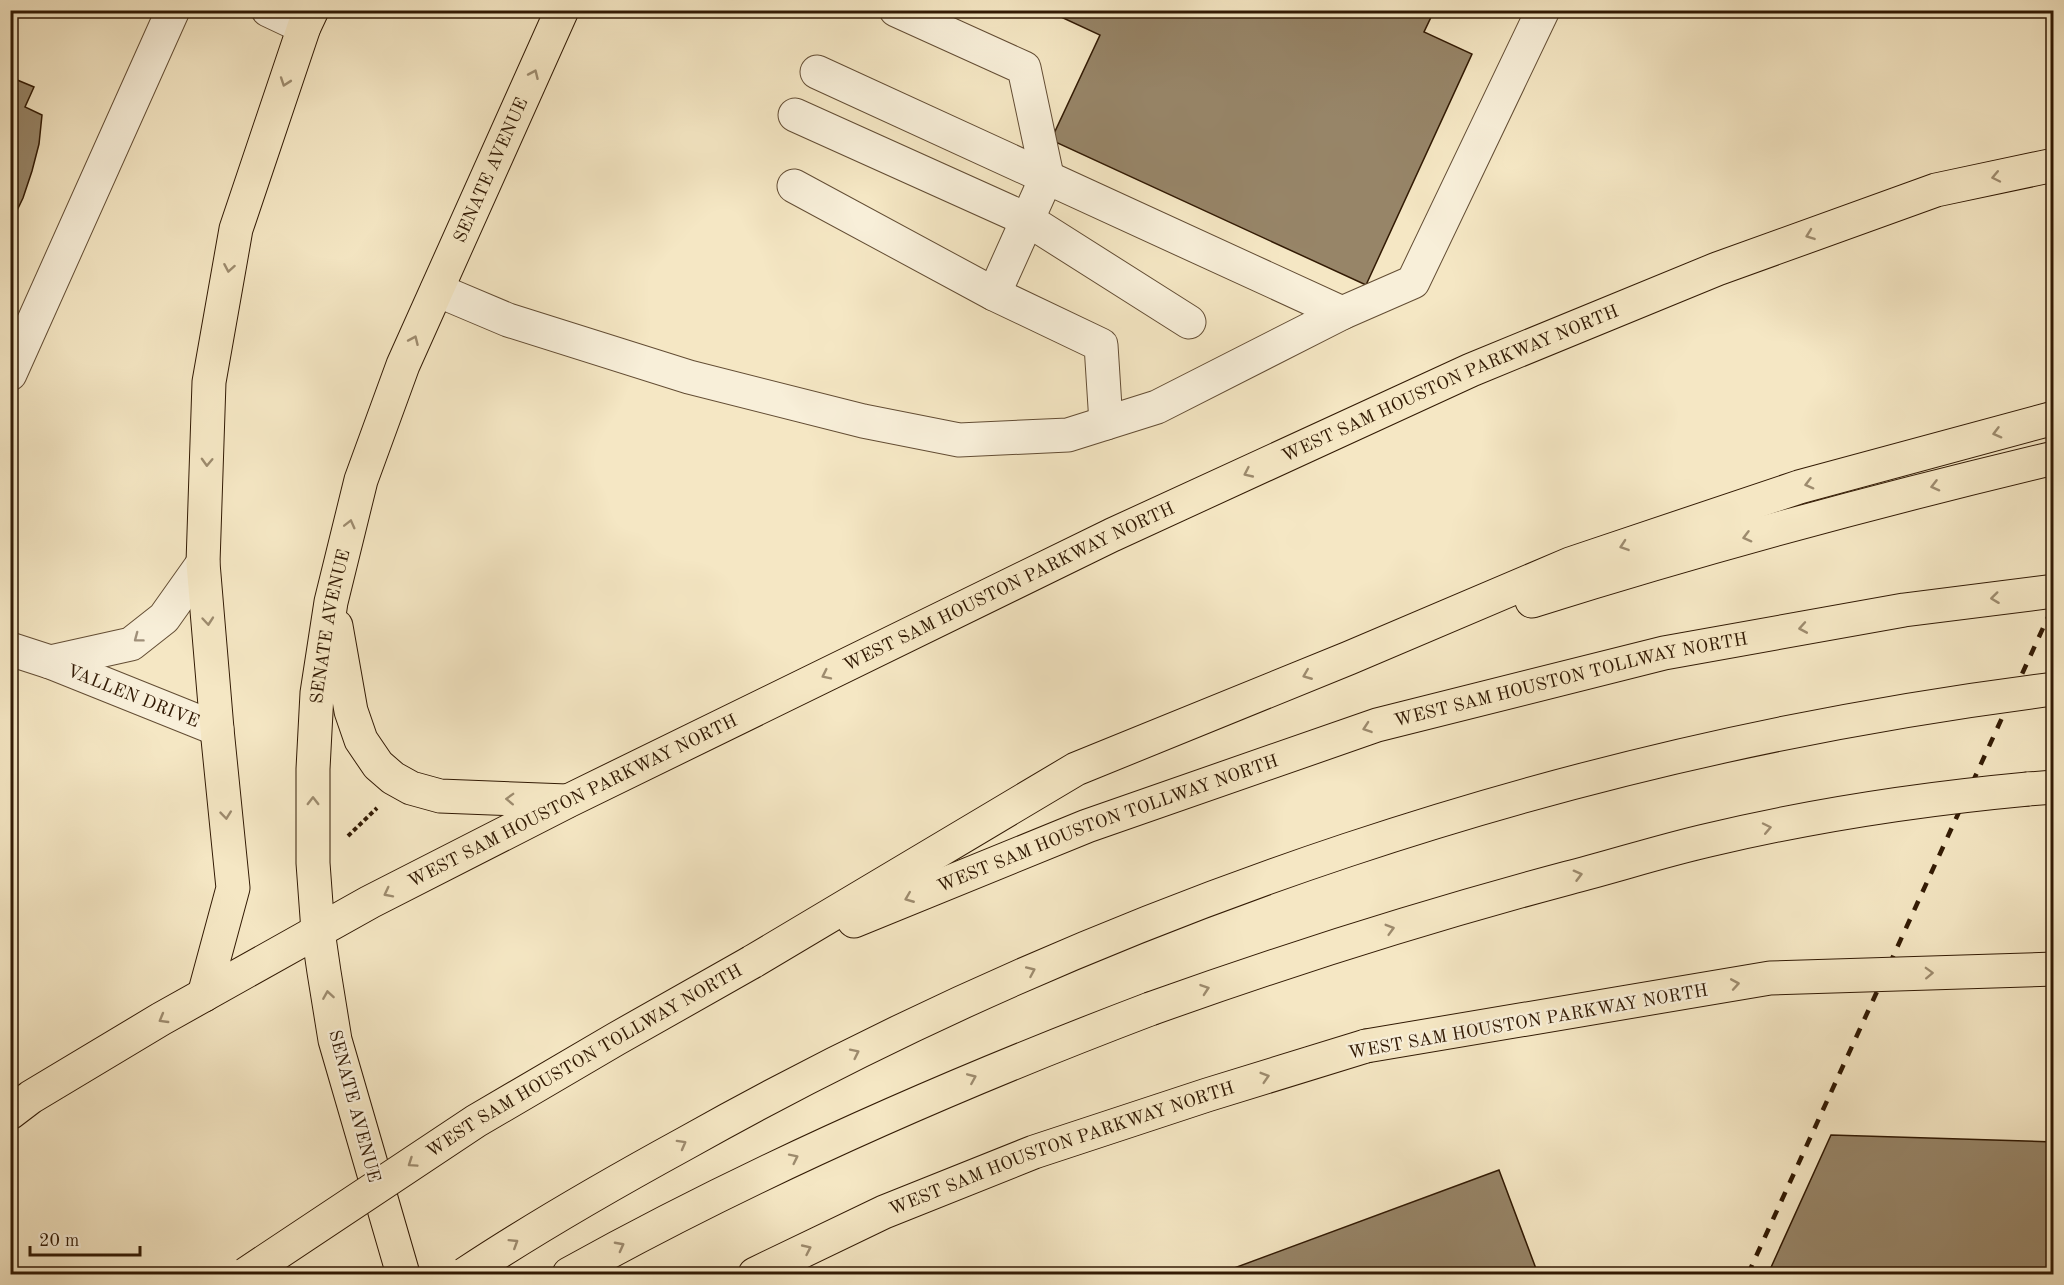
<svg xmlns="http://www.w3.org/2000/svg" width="2064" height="1285" font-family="'Old Standard TT',serif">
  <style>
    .building { fill: #978568; stroke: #321a04; stroke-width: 1.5 }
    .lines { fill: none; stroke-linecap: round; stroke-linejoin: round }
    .minor-casing { stroke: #634d34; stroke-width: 35 }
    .major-casing { stroke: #321a04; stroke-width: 35 }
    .highway-casing { stroke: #321a04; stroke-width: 35 }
    .path { stroke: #321a04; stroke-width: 4; stroke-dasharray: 4.5 3; stroke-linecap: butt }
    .minor { stroke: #f8efd9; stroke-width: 33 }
    .major { stroke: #f5e7c4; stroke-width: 33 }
    .highway { stroke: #f5e7c4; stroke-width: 33 }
    .rail { stroke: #321a04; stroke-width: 4.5; stroke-dasharray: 10 10; stroke-linecap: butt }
    .major-bridge-casing { stroke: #321a04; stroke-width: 35; stroke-linecap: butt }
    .highway-bridge-casing { stroke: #321a04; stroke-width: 35; stroke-linecap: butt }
    .major-bridge { stroke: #f5e7c4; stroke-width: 33 }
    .highway-bridge { stroke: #f5e7c4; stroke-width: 33 }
    .oneway { stroke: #9d8b6e }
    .oneway2 { stroke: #9f8f79 }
    .labels { text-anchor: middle; stroke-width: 4.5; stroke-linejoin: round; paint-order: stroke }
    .street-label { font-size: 18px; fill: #321a04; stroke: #f8efd9 }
  </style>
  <rect width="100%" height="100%" fill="#f5e7c4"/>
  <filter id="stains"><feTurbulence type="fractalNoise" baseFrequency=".00333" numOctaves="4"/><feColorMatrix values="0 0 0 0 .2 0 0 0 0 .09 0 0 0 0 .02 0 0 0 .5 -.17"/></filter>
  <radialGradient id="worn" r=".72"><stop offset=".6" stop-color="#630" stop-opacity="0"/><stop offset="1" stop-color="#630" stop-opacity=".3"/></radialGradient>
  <g class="building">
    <polygon points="1046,10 1428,10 1433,13 1424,32 1472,54 1366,285 1051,140 1100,35"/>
    <polygon points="10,77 34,87 25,107 42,115 39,144 32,171 23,198 10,225"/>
    <polygon points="1831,1135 2054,1142 2054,1274 1768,1274"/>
    <polygon points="1499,1170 1538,1274 1218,1274"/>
  </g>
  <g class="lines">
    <defs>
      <g id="minor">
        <polyline points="268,10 304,27"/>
        <polyline points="896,10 1024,68 1047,176 994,294"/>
        <polyline points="817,72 1342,313 1413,282 1543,10"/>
        <polyline points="795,115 1028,220 1189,322"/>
        <polyline points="794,186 994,294 1101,345 1106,423"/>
        <polyline points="437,290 508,320 689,377 863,421 959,440 1068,435 1157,407 1342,313"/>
        <polyline points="10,374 173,10"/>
        <path id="s1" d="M 10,649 L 50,662 L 217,729"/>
        <polyline points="50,662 131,644 164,618 203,563"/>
      </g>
      <g id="major">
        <polyline points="336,626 351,711 361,740 378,765 393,778 411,788 440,796 567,801"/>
        <polyline points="204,995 233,888 217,729 203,563 209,382 236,229 304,27 312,10"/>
        <path id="s2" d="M 10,1113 L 31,1097 L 161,1019 L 370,902 L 568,801 L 1112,535 L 1471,370 L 1717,269 L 1936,190 L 2054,165"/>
        <path id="s3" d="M 403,1274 L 335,1040 L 324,972 L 318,931 L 313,863 L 313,769 L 317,693 L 331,602 L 361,480 L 403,365 L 562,10"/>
        <path id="s4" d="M 755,1274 L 884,1212 L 1034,1152 L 1207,1095 L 1366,1046"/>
      </g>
      <g id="highway">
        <path d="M 1532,601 C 1704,547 1878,500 2054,458"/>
        <polyline points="2028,789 2054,787"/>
        <path id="s5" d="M 854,921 L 1087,826 L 1377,725 L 1664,653 L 1904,610 L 2054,591"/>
        <polyline points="752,962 1076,769 1349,658 1570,564 1799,487 2054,418"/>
        <path d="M 569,1274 C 756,1170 950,1085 1150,1009"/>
      </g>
    </defs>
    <use href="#minor" class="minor-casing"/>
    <use href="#major" class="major-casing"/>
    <use href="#highway" class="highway-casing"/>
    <polyline class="path" points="348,836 377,808"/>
    <use href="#minor" class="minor"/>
    <use href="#major" class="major"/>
    <use href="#highway" class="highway"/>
    <polyline class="rail" points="1748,1274 2054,604"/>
    <defs>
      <polyline id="major-bridge" points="1366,1046 1770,978 2054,969"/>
      <g id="highway-bridge">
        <path d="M 1150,1009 C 1287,960 1426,916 1568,878 C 1615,866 1661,851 1709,840 C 1814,815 1921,799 2028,789"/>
        <path id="s6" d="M 246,1274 L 476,1121 L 616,1039 L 752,962"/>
        <path d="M 465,1274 C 536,1227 611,1184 686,1143 C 1106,907 1574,749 2054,689"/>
      </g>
    </defs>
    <use href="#major-bridge" class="major-bridge-casing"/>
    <use href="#highway-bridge" class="highway-bridge-casing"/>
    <use href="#major-bridge" class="major-bridge"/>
    <use href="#highway-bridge" class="highway-bridge"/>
  </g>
  <defs><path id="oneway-chevron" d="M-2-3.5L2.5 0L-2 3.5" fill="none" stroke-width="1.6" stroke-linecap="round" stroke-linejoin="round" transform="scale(1.5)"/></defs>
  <g class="oneway">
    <use href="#oneway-chevron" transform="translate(534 74) rotate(-66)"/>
    <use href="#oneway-chevron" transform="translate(285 82) rotate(109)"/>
    <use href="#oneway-chevron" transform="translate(1996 177) rotate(168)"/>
    <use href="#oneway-chevron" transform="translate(1810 235) rotate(160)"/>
    <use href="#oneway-chevron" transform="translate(229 268) rotate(100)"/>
    <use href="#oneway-chevron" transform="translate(414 340) rotate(-66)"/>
    <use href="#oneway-chevron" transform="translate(1997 433) rotate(165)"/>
    <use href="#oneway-chevron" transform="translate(207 462) rotate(92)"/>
    <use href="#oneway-chevron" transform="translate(1248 473) rotate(155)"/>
    <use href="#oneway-chevron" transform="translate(1809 484) rotate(165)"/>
    <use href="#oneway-chevron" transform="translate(1935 486) rotate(166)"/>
    <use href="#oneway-chevron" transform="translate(350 524) rotate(-76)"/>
    <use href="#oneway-chevron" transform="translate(1747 537) rotate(165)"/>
    <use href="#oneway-chevron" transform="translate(1624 546) rotate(161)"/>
    <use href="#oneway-chevron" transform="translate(1995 598) rotate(173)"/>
    <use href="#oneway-chevron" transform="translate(208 621) rotate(85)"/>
    <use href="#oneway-chevron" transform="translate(1803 628) rotate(170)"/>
    <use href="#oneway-chevron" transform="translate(826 675) rotate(154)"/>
    <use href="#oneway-chevron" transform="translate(1307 675) rotate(158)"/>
    <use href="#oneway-chevron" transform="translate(1367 728) rotate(161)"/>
    <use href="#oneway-chevron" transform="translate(510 799) rotate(-178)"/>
    <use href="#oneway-chevron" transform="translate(313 801) rotate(-90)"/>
    <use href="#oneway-chevron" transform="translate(226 815) rotate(84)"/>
    <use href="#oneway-chevron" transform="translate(1767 828) rotate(-12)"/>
    <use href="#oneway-chevron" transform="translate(1578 875) rotate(-15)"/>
    <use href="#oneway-chevron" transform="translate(388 893) rotate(153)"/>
    <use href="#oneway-chevron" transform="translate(909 898) rotate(158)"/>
    <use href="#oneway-chevron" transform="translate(1390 929) rotate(-16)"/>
    <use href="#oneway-chevron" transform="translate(1031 971) rotate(-24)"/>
    <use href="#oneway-chevron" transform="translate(1929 973) rotate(-2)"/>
    <use href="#oneway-chevron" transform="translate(1735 984) rotate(-10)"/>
    <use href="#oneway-chevron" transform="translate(1205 989) rotate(-19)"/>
    <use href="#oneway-chevron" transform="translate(328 995) rotate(-99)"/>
    <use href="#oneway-chevron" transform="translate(163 1019) rotate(150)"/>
    <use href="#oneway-chevron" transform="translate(855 1053) rotate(-26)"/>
    <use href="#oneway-chevron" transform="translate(1265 1077) rotate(-17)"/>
    <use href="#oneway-chevron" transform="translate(972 1078) rotate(-23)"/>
    <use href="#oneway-chevron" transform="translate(682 1144) rotate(-29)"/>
    <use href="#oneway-chevron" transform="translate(794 1158) rotate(-26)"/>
    <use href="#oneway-chevron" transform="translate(412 1163) rotate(146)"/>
    <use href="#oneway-chevron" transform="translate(514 1243) rotate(-32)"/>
    <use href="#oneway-chevron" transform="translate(620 1246) rotate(-28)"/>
    <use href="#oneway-chevron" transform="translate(807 1249) rotate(-25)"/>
  </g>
  <use class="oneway2" href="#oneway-chevron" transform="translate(138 638) rotate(143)"/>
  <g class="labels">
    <g class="street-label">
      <text dy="6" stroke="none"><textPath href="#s3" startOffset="1146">SENATE AVENUE</textPath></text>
      <text dy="6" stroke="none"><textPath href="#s2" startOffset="1616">WEST SAM HOUSTON PARKWAY NORTH</textPath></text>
      <text dy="6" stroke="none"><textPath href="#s2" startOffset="1130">WEST SAM HOUSTON PARKWAY NORTH</textPath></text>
      <text dy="6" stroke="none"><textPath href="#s3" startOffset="660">SENATE AVENUE</textPath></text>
      <text dy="6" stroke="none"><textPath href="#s5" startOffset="758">WEST SAM HOUSTON TOLLWAY NORTH</textPath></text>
      <text dy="6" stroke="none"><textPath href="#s1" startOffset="132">VALLEN DRIVE</textPath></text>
      <text dy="6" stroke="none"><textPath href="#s2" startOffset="644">WEST SAM HOUSTON PARKWAY NORTH</textPath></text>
      <text dy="6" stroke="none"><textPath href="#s5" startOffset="272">WEST SAM HOUSTON TOLLWAY NORTH</textPath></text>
      <text transform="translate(1528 1021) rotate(-10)" y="6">WEST SAM HOUSTON PARKWAY NORTH</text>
      <text dy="6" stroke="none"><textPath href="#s6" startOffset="400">WEST SAM HOUSTON TOLLWAY NORTH</textPath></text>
      <text transform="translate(355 1106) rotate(75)" y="6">SENATE AVENUE</text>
      <text dy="6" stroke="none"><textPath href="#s4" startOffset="332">WEST SAM HOUSTON PARKWAY NORTH</textPath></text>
    </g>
  </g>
  <rect width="2064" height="1285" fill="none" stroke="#f5e7c4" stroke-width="36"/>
  <rect x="12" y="12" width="2040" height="1261" fill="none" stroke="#321a04" stroke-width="3"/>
  <rect x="18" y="18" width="2028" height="1249" fill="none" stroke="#321a04" stroke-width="1.5"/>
  <path d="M30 1246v9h110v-9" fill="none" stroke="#321a04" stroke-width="3"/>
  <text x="39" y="1246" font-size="18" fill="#321a04" stroke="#f8efd9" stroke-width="4.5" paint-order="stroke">20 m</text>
  <rect width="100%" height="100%" filter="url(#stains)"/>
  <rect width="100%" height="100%" fill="url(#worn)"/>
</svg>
